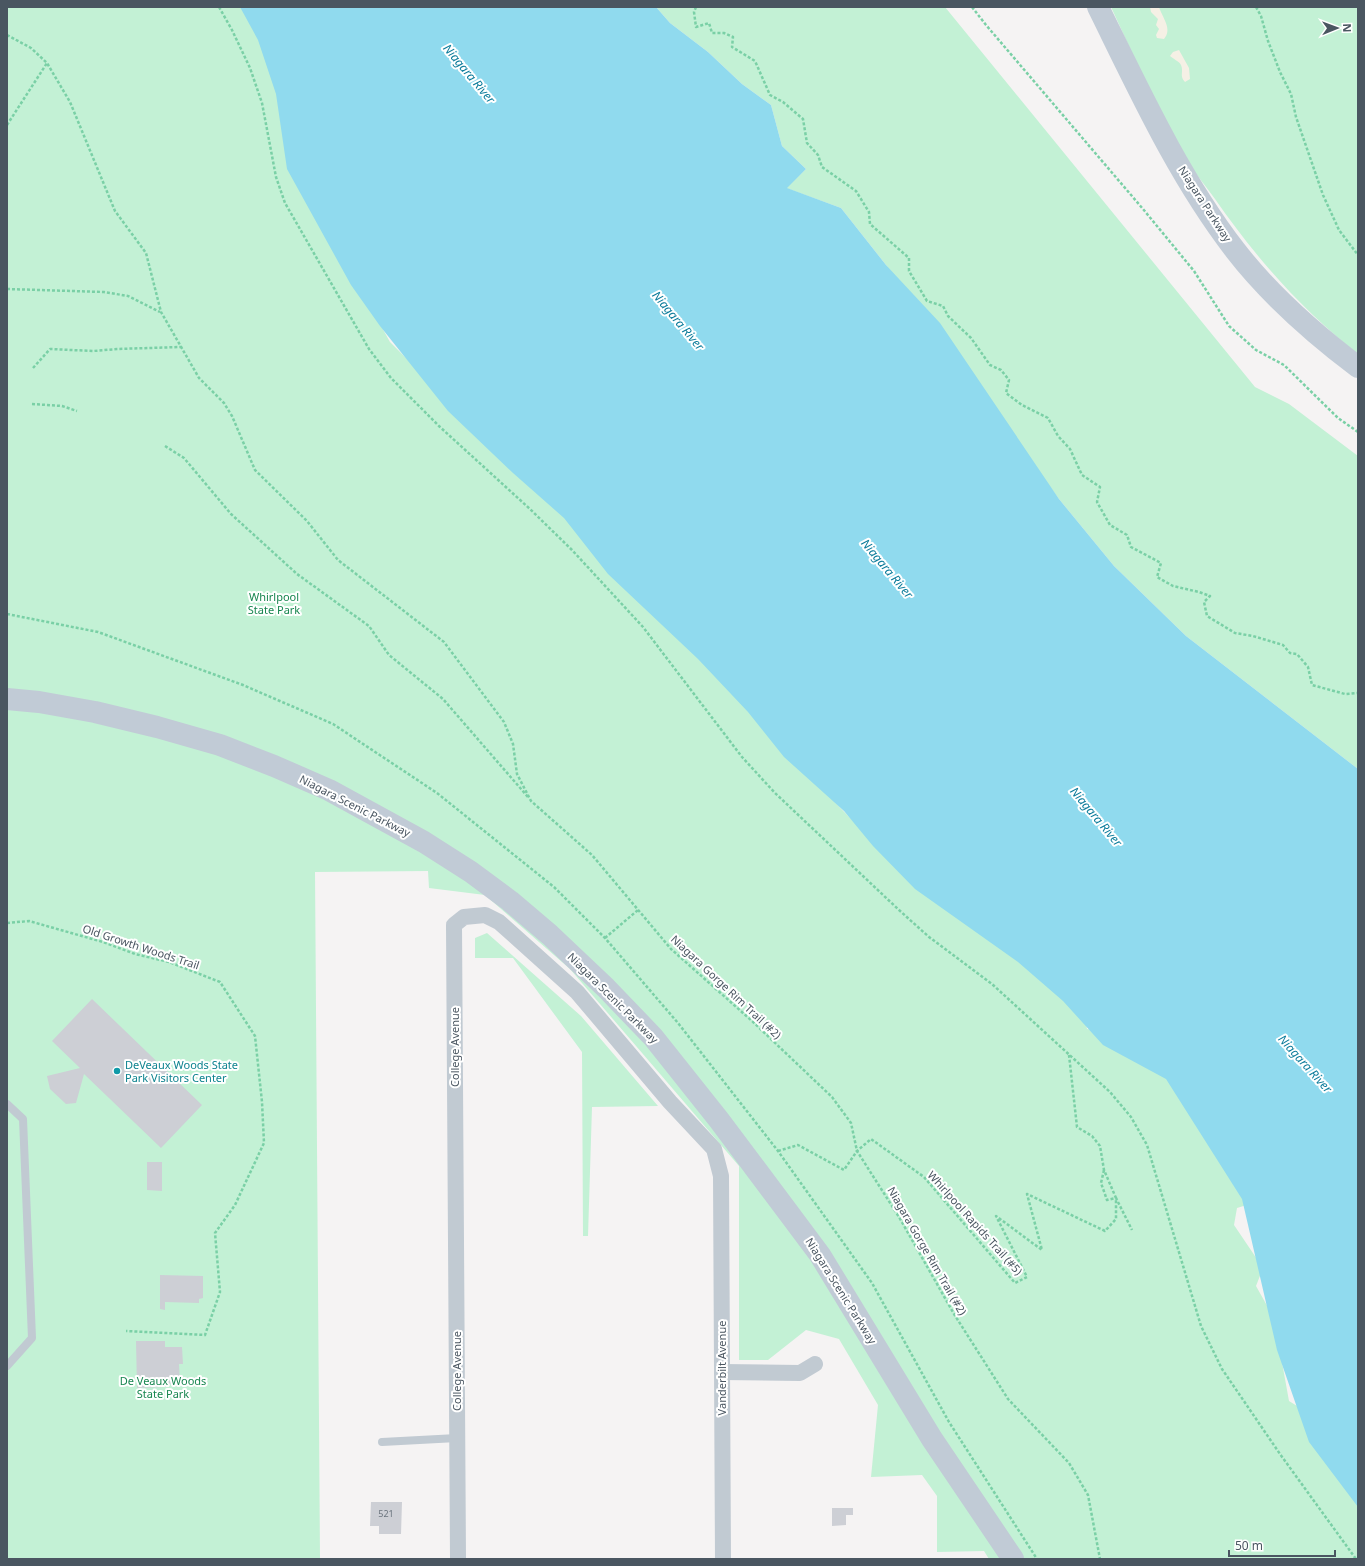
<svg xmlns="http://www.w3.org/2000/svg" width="1365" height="1566" font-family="'Noto Sans',sans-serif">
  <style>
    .green { fill: #c3f1d5 }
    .sand { fill: #f5f0e5 }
    .water { fill: #90daee }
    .building { fill: #cdcfd5 }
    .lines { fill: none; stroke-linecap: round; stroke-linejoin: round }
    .path { stroke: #7ad0a6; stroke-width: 2.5; stroke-dasharray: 3 2; stroke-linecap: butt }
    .service { stroke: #c1cad2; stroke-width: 8 }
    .minor { stroke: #c1cad2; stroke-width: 16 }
    .secondary { stroke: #c1cbd6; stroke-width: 22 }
    .culture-dot { fill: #0f9aa8; stroke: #fff; stroke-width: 1.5 }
    .labels { text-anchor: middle; stroke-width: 4; stroke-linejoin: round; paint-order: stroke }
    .number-label { font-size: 9px; fill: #6b747e }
    .street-label { font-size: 11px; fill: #4a5661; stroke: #fff }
    .park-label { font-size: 11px; fill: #17864f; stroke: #fff }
    .culture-label { font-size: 11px; fill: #0d838f; stroke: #fff; text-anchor: start }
    .water-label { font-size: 12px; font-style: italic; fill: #0c7c9b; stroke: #fff }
  </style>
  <rect width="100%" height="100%" fill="#f5f3f3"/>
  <g class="green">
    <polygon points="7,7 248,7 276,66 305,190 390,342 478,430 538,465 797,763 908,878 1080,983 1087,1029 1133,1035 1183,1077 1253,1203 1237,1208 1234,1225 1263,1268 1256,1286 1274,1318 1289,1401 1323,1422 1358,1499 1358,1559 989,1559 984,1551 937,1552 937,1496 922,1475 871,1477 878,1405 839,1339 806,1330 768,1360 739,1360 739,1166 570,969 485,895 429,888 428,871 315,872 320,1559 7,1559"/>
    <polygon points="656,7 945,7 1255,387 1289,404 1358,456 1358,769 1186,636 1114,566 1059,499 886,265 841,208 786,188 806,169 782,146 771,105 742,84 708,52 670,23"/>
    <path d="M 1111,7 L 1358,7 L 1358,354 C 1302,310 1256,258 1215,199 C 1205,185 1193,171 1185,157 C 1157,108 1134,57 1111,7 Z"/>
    <polygon points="487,933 581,1016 658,1106 592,1107 588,1236 583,1236 582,1052 513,958 475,958 475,938"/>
  </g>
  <g class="sand">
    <path d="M 1150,7 L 1159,7 C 1162,17 1173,29 1164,39 L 1157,38 L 1156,35 L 1159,29 L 1156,25 L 1158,19 L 1151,12 Z"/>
    <path d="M 1179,50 L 1189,68 L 1190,79 L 1185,82 C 1179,76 1184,72 1181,65 C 1179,61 1173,59 1170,56 L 1173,52 Z"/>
  </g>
  <polygon class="water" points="240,7 656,7 670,23 708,52 742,84 771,105 782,146 806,169 787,188 841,208 886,265 940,323 1059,499 1114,566 1186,636 1358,769 1358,1507 1309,1442 1277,1350 1242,1199 1166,1079 1103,1045 1063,1001 1018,962 915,889 873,846 844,811 784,757 748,712 698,659 608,574 564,518 513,473 448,411 380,326 351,285 287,169 276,94 258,40"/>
  <g class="building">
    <polygon points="92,999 202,1105 161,1148 84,1074 76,1103 66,1104 50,1089 47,1076 80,1068 52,1041"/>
    <polygon points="147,1162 162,1162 162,1191 147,1190"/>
    <polygon points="160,1275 203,1276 203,1298 199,1299 199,1303 165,1302 165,1310 160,1309"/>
    <polygon points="136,1341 165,1341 165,1347 182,1347 183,1364 179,1364 180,1384 166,1384 166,1387 137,1388"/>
    <polygon points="371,1502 402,1502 401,1534 379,1534 379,1526 370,1526"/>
    <polygon points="832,1508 853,1508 853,1515 846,1515 846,1525 832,1526"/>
  </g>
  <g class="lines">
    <g class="path">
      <polyline points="219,7 232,30 250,68 262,103 276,177 285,203 369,349 391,378 440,427 530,509 572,550 643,627 742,757 775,793 899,910 929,937 992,984 1110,1092 1131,1117 1147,1145 1201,1326 1222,1369 1280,1454 1356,1559"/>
      <polyline points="696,7 694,12 696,27 709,23 712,33 724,33 733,37 732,47 755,61 770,95 783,102 803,119 807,143 818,155 822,167 856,191 869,212 870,224 909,258 909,271 927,301 943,306 948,316 971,338 990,365 1001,370 1009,380 1006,393 1022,405 1048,418 1058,436 1070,449 1082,475 1100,487 1097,502 1110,525 1127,535 1131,547 1161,563 1157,577 1173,586 1199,592 1210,596 1204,602 1207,616 1235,633 1253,636 1283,645 1290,653 1297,654 1308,667 1312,685 1345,694 1358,693"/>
      <polyline points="972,7 986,25 1143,209 1194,271 1229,326 1256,350 1284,365 1338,418 1358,432"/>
      <polyline points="1256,7 1261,16 1268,41 1280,72 1291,94 1296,117 1323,195 1339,230 1358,255"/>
      <polyline points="7,35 31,48 47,63 70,102 115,211 146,253 161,312 199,378 224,403 232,416 255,470 307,521 338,560 444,642 504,722 513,744 517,774 531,801 592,855 671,949 752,1021 832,1097 851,1123 857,1151 899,1217 954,1314 1008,1399 1069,1463 1088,1495 1100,1559"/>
      <polyline points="7,125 47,63"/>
      <polyline points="7,289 104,292 128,296 160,312"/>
      <polyline points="33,368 50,349 93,351 117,349 181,347"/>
      <polyline points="32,404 62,406 77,411"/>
      <polyline points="165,446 184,458 231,514 297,574 369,626 389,655 443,699 528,797"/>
      <polyline points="7,614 98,632 243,685 333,724 437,793 554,887 605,938 678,1023 778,1151 872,1283 949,1422 1037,1559"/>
      <polyline points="7,923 29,921 103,942 135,954 169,962 220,982 255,1036 262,1102 264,1143 235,1205 215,1233 220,1292 205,1335 126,1331"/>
      <polyline points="605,938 638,910"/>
      <polyline points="778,1151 798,1145 844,1170 857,1151 871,1139 924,1177 1015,1283 1027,1277 996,1216 1042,1250 1027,1194 1105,1231 1116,1219 1116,1198 1104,1170 1100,1146 1092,1136 1077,1127 1069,1055"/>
      <polyline points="1104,1170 1101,1183 1107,1200 1116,1198 1132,1230"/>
    </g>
    <g class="service">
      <polyline points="7,1104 23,1119 32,1338 7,1366"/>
      <polyline points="382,1442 457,1438"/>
    </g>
    <g class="minor">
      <polyline points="722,1372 800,1373 815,1364"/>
      <polyline points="458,1559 454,925 464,917 485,915 499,922 577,992 670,1102 714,1149 721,1176 723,1559"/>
    </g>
    <g class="secondary">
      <path d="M 1098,7 C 1139,90 1178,176 1235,250 C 1269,294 1313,333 1358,367"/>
      <polyline points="7,699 39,702 95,712 157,727 220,745 274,766 329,790 424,842 471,872 510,901 550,935 606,988 653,1037 719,1120 820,1255 932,1439 1013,1559"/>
    </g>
  </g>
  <circle class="culture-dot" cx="117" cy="1071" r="4"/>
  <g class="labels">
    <g class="number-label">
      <text x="386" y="1517">521</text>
    </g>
    <g class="street-label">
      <text transform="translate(1205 204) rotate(57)" y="4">Niagara Parkway</text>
      <text transform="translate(355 806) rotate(27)" y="4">Niagara Scenic Parkway</text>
      <text transform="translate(141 947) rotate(18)" y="4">Old Growth Woods Trail</text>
      <text transform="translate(726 987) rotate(43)" y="4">Niagara Gorge Rim Trail (#2)</text>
      <text transform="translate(613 998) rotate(45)" y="4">Niagara Scenic Parkway</text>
      <text transform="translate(455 1047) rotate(-90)" y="4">College Avenue</text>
      <text transform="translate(975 1223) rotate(48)" y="4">Whirlpool Rapids Trail (#5)</text>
      <text transform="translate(927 1251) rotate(60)" y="4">Niagara Gorge Rim Trail (#2)</text>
      <text transform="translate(841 1291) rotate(58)" y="4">Niagara Scenic Parkway</text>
      <text transform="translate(722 1368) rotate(-90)" y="4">Vanderbilt Avenue</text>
      <text transform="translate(457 1371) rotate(-90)" y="4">College Avenue</text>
    </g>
    <g class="park-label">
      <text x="274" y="601">Whirlpool<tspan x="274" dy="13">State Park</tspan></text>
      <text x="163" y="1385">De Veaux Woods<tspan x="163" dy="13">State Park</tspan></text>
    </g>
    <g class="culture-label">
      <text x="125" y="1069">DeVeaux Woods State<tspan x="125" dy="13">Park Visitors Center</tspan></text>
    </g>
    <g class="water-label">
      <text transform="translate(469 74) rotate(50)" y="4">Niagara River</text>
      <text transform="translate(678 321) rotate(50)" y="4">Niagara River</text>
      <text transform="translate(887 569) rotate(50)" y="4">Niagara River</text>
      <text transform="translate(1096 817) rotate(50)" y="4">Niagara River</text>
      <text transform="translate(1305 1064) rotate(48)" y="4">Niagara River</text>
    </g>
  </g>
  <rect width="1365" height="1566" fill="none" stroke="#4a5661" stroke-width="16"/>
  <g transform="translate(1337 28) rotate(89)" stroke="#ffffff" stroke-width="3" paint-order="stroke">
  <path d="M0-3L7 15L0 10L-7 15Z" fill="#4a5661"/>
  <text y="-6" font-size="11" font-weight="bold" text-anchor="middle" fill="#4a5661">N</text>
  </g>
  <path d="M1229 1550v6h106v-6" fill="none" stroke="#4a5661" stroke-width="2"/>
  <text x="1235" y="1550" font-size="12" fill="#4a5661" stroke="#ffffff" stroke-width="3" paint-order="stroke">50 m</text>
</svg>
